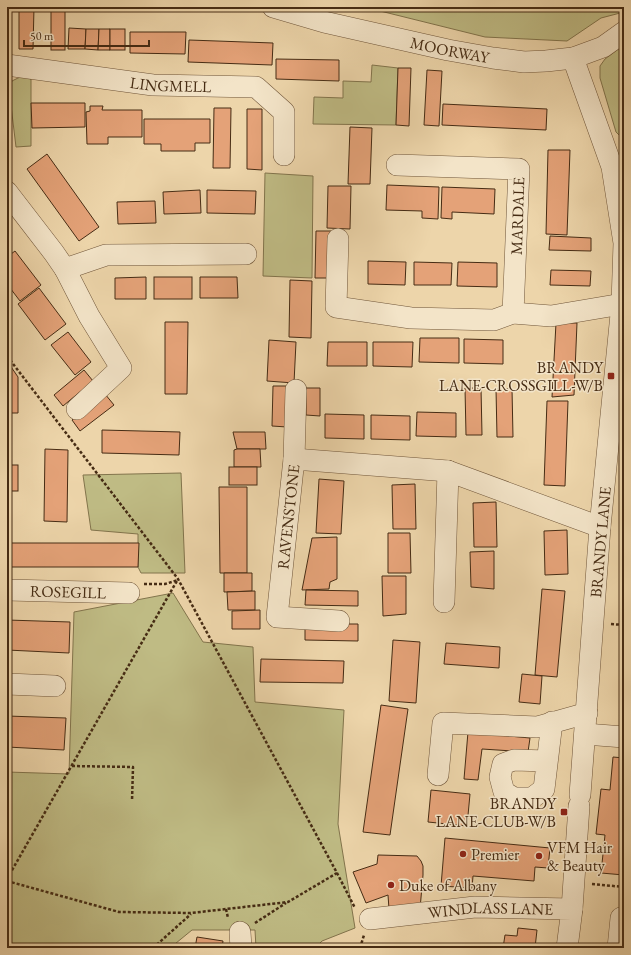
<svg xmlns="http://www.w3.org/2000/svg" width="631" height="955" font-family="'EB Garamond',serif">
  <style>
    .green { fill: #bfbb84; stroke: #82744c }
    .building { fill: #e4a278; stroke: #462c14 }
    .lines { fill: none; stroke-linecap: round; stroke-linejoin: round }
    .minor-casing { stroke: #70563a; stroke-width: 22 }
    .path { stroke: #462c14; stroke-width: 2.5; stroke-dasharray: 3 2; stroke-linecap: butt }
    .minor { stroke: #f3e4c8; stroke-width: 21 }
    .poi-dot { fill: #8f2418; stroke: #f3e4c8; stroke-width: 1.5 }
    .labels { text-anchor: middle; stroke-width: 3; stroke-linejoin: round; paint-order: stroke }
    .street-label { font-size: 16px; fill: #462c14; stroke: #f3e4c8 }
    .poi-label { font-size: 16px; fill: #462c14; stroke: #f3e4c8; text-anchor: start }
  </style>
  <rect width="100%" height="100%" fill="#edd5aa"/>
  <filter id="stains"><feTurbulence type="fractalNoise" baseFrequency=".005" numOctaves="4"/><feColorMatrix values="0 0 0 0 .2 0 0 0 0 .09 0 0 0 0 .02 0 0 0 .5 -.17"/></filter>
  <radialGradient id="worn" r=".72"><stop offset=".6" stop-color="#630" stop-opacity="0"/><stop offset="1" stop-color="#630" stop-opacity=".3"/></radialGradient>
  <g class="green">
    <polygon points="364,7 624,7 624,12 601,18 567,41 485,37"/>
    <polygon points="624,45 624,140 616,132 600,78 600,66 605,59 617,50"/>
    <polygon points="372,65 398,68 396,125 313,124 314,97 343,98 343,81 371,82"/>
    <polygon points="23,76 31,79 31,146 16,147 9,89 12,81 18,78"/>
    <polygon points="265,173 313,176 312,278 263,276"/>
    <polygon points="181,473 185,573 141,573 138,567 138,534 91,530 83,475"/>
    <polygon points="173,593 203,642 253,647 255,702 344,710 338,824 355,928 322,941 315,948 256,948 255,930 192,930 170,948 7,948 7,772 69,774 74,612"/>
  </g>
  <g class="building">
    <polygon points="19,7 34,7 33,49 19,49"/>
    <rect x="51" y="7" width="14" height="43"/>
    <polygon points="69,28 86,29 85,49 68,49"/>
    <polygon points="86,29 99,29 98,50 85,49"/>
    <polygon points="99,29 110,29 110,50 98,50"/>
    <rect x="110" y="29" width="15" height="21"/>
    <polygon points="130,32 186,32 185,54 130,53"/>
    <polygon points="189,40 273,43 272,65 188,62"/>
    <polygon points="276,59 339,60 339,81 276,79"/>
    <polygon points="398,68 411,68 409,126 396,125"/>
    <polygon points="427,70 442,71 439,126 424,125"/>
    <polygon points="31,103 85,103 85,127 32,128"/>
    <polygon points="443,104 547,109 546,130 442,125"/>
    <polygon points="90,106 103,106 102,110 142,110 142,137 108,137 108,144 87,144 86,112 90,111"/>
    <polygon points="214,108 231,108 230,168 213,168"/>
    <polygon points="247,109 262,109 262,170 247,169"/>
    <polygon points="144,119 210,119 210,143 195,143 195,151 161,151 161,144 144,144"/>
    <polygon points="350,127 372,128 370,184 348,184"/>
    <polygon points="548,150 570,150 567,235 546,234"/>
    <polygon points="47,154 99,227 79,241 27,169"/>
    <polygon points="387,185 439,187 438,219 422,218 422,211 386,210"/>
    <polygon points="328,186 351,186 350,229 327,228"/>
    <polygon points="442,187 495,189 494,214 452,212 452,219 441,218"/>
    <polygon points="200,190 201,213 164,214 163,192"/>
    <polygon points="207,190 256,191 255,214 207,213"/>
    <polygon points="155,201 156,223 118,224 117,202"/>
    <polygon points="316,231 331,231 329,278 315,278"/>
    <polygon points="550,236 591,238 591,251 549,250"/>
    <polygon points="15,251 41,285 20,301 7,284 7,257"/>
    <polygon points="368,261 406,262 405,285 368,284"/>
    <polygon points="414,262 452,263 451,285 414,285"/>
    <polygon points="458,262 497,263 497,287 457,286"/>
    <polygon points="551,270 591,271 590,286 550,285"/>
    <polygon points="146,277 146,299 115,299 115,278"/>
    <rect x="154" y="277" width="38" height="22"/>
    <polygon points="200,277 237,277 238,298 200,298"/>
    <polygon points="290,280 312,281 311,338 289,337"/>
    <polygon points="39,288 66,324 45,340 18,304"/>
    <polygon points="165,322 188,322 187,394 165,394"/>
    <polygon points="556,323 577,323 574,395 552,397"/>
    <polygon points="68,332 91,362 75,375 51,345"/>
    <polygon points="420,338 459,338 459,363 419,362"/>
    <polygon points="464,339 503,340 503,364 464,363"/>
    <polygon points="269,340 296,342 294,383 267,381"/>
    <polygon points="328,342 367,342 367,366 327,366"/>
    <polygon points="373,342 413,342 412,367 373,366"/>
    <polygon points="7,361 18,377 18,413 7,413"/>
    <polygon points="84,370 93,381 63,406 54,395"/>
    <polygon points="273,386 288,386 287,427 272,426"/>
    <polygon points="306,388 320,388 320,416 306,415"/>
    <polygon points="465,388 481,388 482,435 466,435"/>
    <polygon points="496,389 512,389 513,437 497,437"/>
    <polygon points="105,394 114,405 80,431 72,420"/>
    <polygon points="547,401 568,401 565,486 544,485"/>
    <polygon points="417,412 456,413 456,437 416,436"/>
    <polygon points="325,414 364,415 364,439 325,438"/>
    <polygon points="371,415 410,416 410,440 371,439"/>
    <polygon points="102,430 180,432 179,455 102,453"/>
    <polygon points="233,432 265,432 266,449 237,449"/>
    <polygon points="45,449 68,450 67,522 44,521"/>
    <polygon points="237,449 260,449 261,467 234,467 234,450"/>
    <rect x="7" y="465" width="11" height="26"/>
    <rect x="229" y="467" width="28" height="18"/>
    <polygon points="319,479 344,481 341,534 316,533"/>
    <polygon points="415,484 416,529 393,529 392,485"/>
    <polygon points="219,487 247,487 247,573 220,573"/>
    <polygon points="496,502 497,547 474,547 473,503"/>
    <polygon points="567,530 568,574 545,575 544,531"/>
    <polygon points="388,533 410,533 411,573 388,573"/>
    <polygon points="337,537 337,579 330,582 329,589 302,590 312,538"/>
    <polygon points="7,543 139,543 138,567 7,567"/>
    <polygon points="494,551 494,589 471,587 470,552"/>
    <polygon points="224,573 252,573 252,591 224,592"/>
    <polygon points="382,576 406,576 406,614 383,616"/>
    <polygon points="542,589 565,591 557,677 535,675"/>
    <polygon points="306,590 358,591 358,606 305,605"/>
    <polygon points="255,591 255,610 228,610 227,592"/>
    <polygon points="260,610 260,629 232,629 232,611"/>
    <polygon points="7,620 70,622 69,653 7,650"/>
    <polygon points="305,624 358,624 358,641 305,640"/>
    <polygon points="393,640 420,642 416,703 389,701"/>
    <polygon points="446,643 500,647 499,668 444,664"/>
    <polygon points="261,659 344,661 343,683 260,682"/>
    <polygon points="522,674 542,676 540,704 519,702"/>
    <polygon points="381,705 408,709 390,835 363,832"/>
    <polygon points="7,716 66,718 64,750 7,747"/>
    <polygon points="468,732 530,738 528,752 482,749 478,780 464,779"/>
    <polygon points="613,757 624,758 624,875 601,873 605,835 596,834 601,789 610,790"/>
    <polygon points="431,790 470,794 467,826 428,822"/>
    <polygon points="445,838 550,848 548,868 535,867 534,881 473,876 472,888 441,886"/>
    <polygon points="378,855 417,856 421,861 423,866 423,875 420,909 389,909 388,895 366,903 353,872 377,864"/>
    <polygon points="518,928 537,930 535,948 503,948 505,935 517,936"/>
    <polygon points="197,937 223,941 222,948 195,948"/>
  </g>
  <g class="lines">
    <defs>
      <g id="minor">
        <path id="s1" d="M 273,7 L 324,22 L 448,50 L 493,58 L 524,62 L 546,61 L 573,58 L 603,47 L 624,32"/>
        <polyline points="573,58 612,167 624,243 622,304 600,527 580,795"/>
        <path id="s2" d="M 7,65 L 153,85 L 256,87 L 284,112 L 284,155"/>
        <polyline points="397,165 519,169 513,313"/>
        <polyline points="7,192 54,253 65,269 89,316 121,368 77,409"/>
        <polyline points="338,239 336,307 411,318 494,320 513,313 551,316 622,304"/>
        <polyline points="65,269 106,255 246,254"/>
        <polyline points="294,459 296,390"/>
        <path id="s3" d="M 7,590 L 129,593"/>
        <polyline points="444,602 448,471"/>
        <path id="s4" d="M 339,621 L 277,617 L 294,459 L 448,471 L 600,527"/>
        <polyline points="7,684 55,686"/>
        <polyline points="585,734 624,737"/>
        <polyline points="547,761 514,760 503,764 500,777 504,792 514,798 532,798 544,789 552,722"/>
        <polyline points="438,775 443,723 537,727 587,713"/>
        <polyline points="572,909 579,806"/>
        <path id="s5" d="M 370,919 L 475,907 L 572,909 L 567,948"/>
        <polyline points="240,932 241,948"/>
        <polyline points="618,948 621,918 624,919"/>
      </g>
    </defs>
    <use href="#minor" class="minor-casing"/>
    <g class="path">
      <polyline points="7,356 178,579 337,873 355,908"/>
      <polyline points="144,584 165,584 178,580"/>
      <polyline points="611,624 624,625"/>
      <polyline points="72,766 133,767 132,801"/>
      <polyline points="7,879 178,579"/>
      <polyline points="7,881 119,912 191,913 288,902 337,873"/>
      <polyline points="592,884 624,887"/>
      <polyline points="226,909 228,918"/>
      <polyline points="255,923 286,903"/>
      <polyline points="153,948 191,914"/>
      <polyline points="360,948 364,935"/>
    </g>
    <use href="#minor" class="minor"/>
  </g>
  <g class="poi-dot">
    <rect x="607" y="372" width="8" height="8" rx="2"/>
    <rect x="560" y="808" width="8" height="8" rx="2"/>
    <circle cx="463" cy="854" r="4"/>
    <circle cx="539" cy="856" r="4"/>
    <circle cx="391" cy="885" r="4"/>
  </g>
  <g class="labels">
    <g class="street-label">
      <text dy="6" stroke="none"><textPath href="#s1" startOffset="182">MOORWAY</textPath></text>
      <text dy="6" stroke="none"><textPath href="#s2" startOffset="165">LINGMELL</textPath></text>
      <text transform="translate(517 216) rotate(-88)" y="6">MARDALE</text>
      <text dy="6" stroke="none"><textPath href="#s4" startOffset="163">RAVENSTONE</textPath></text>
      <text transform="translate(600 542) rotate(-85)" y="6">BRANDY LANE</text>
      <text dy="6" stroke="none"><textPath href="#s3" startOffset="61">ROSEGILL</textPath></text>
      <text dy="6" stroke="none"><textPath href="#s5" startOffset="121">WINDLASS LANE</textPath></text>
    </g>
    <g class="poi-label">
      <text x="603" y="373" text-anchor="end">BRANDY<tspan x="603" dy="18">LANE-CROSSGILL-W/B</tspan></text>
      <text x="556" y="809" text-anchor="end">BRANDY<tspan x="556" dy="18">LANE-CLUB-W/B</tspan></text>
      <text x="547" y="853">VFM Hair<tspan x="547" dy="18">&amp; Beauty</tspan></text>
      <text x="471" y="860">Premier</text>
      <text x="399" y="891">Duke of Albany</text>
    </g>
  </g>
  <rect width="631" height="955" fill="none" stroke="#edd5aa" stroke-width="24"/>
  <rect x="8" y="8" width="615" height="939" fill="none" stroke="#462c14" stroke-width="2"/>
  <rect x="12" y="12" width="607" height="931" fill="none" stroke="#462c14"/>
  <path d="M24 40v6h125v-6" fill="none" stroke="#462c14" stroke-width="2"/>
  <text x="30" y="40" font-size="12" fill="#462c14" stroke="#f3e4c8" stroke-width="3" paint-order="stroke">50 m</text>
  <rect width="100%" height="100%" filter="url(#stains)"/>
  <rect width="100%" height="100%" fill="url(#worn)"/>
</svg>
